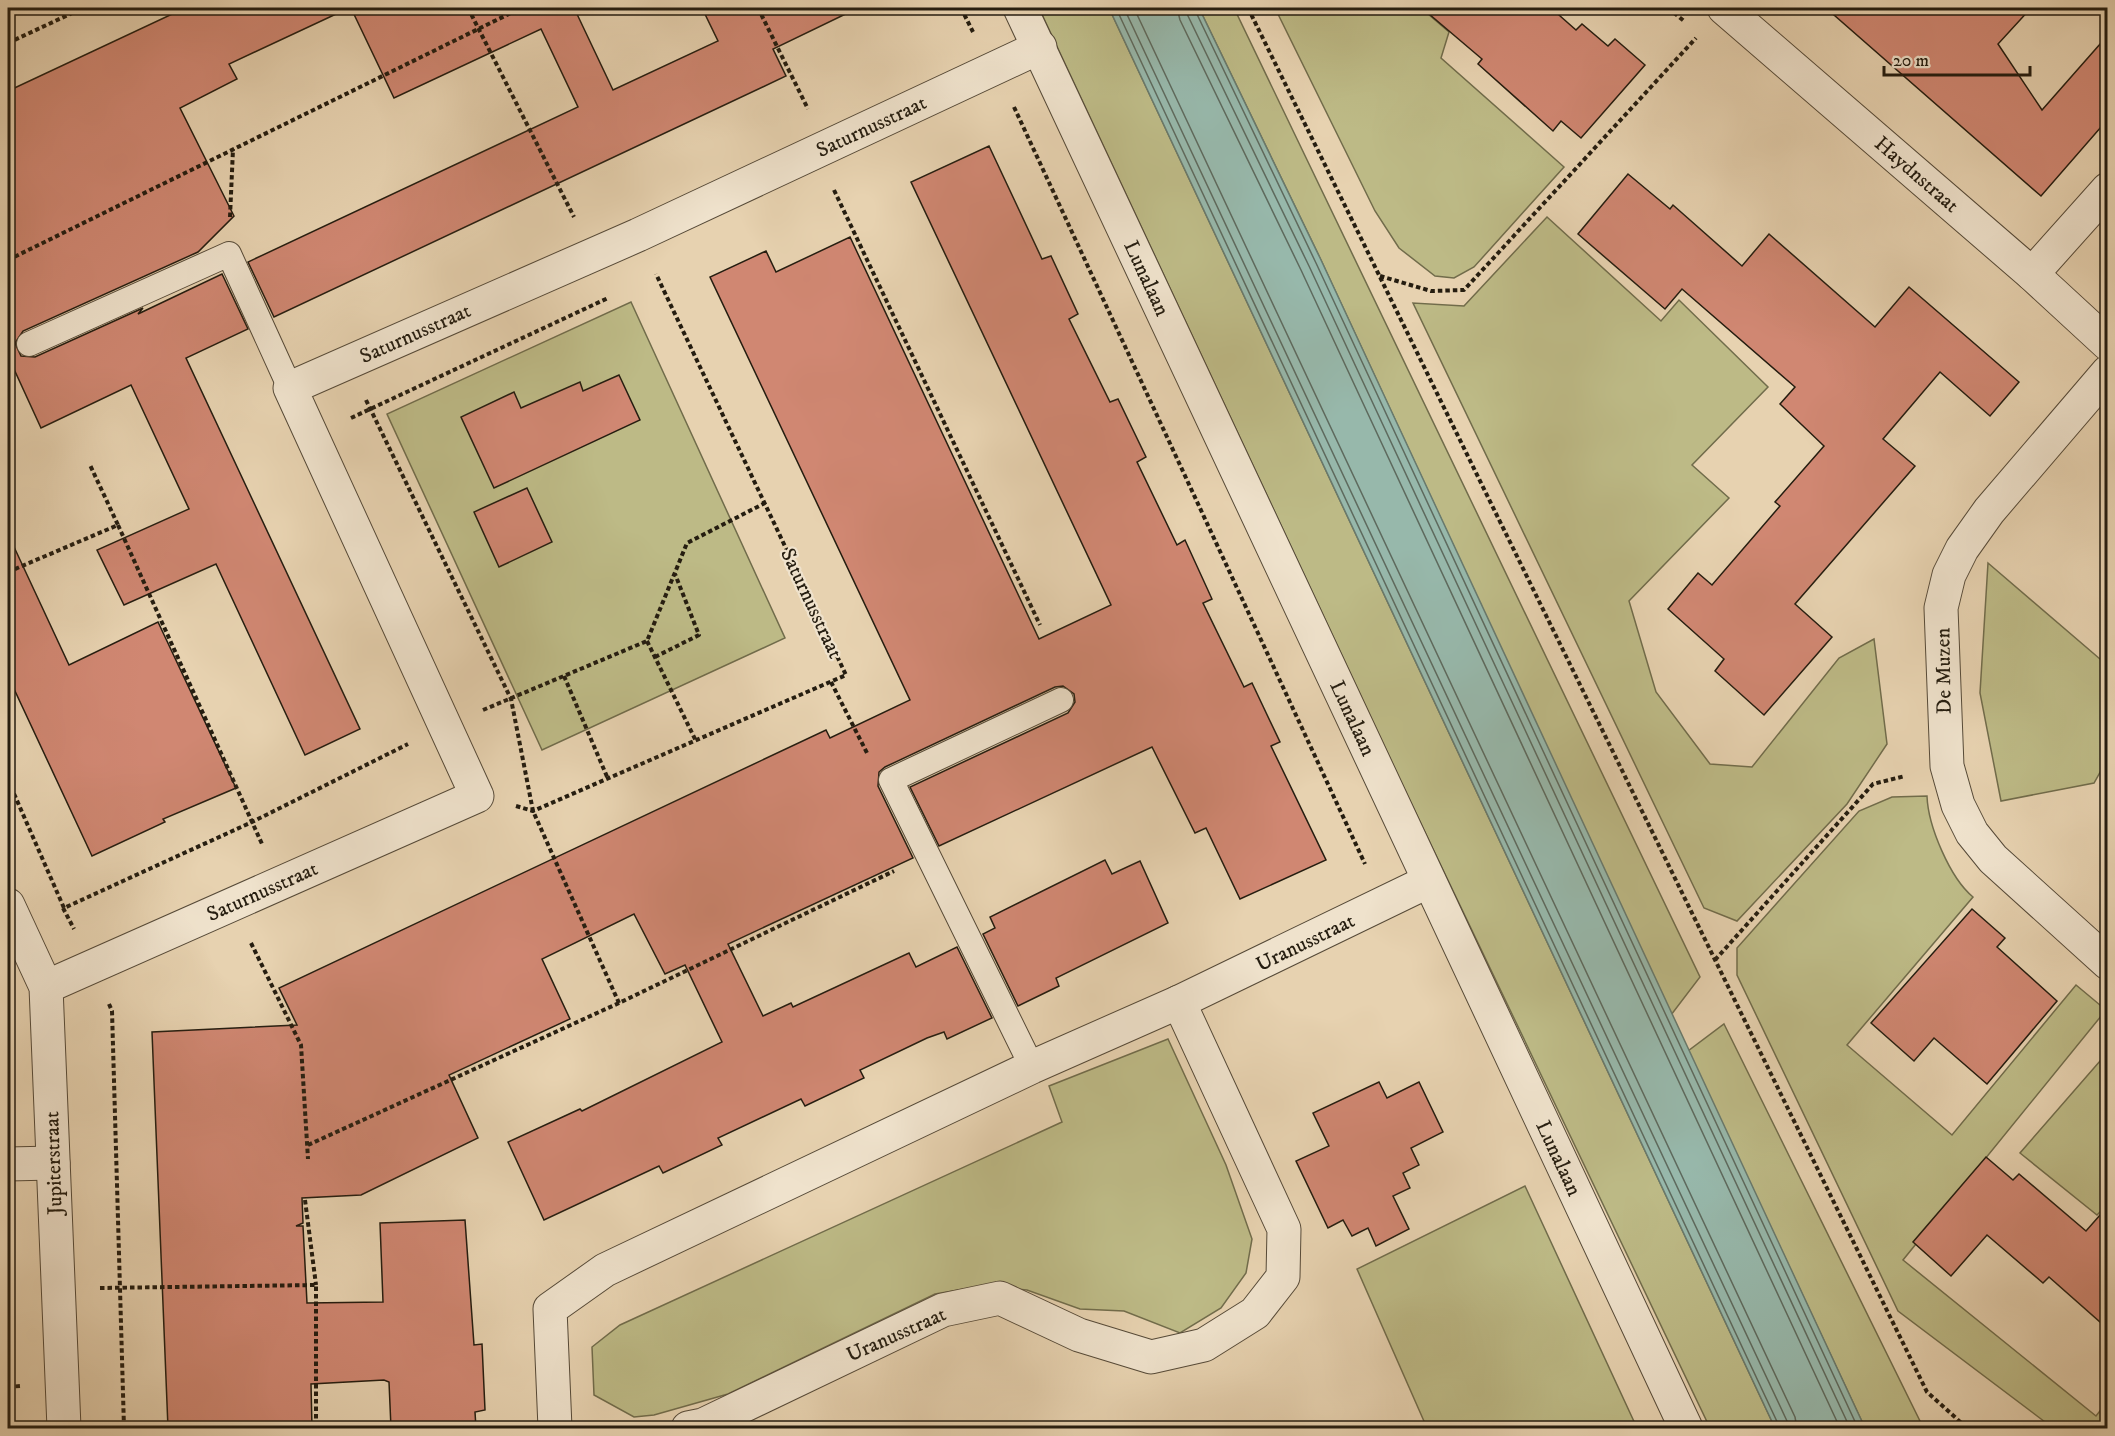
<svg xmlns="http://www.w3.org/2000/svg" width="2115" height="1436" font-family="'IM FELL DW Pica',serif">
  <style>
    .green { fill: #bdba86; stroke: #716c4b; stroke-width: 1.5 }
    .water { fill: #97b8ab; stroke: #697a6d; stroke-width: 1.5 }
    .lines { fill: none; stroke-linecap: round; stroke-linejoin: round }
    .shore { stroke: #5e6a5e; stroke-width: 1.5 }
    .building { fill: #d08772; stroke: #251d10; stroke-width: 1.5 }
    .lane-casing { stroke: #564a38; stroke-width: 26 }
    .street-casing { stroke: #564a38; stroke-width: 35 }
    .path { stroke: #251d10; stroke-width: 4; stroke-dasharray: 4.5 3; stroke-linecap: butt }
    .lane { stroke: #efe2cc; stroke-width: 24 }
    .street { stroke: #efe2cc; stroke-width: 33 }
    .labels { text-anchor: middle; stroke-width: 4.5; stroke-linejoin: round; paint-order: stroke }
    .street-label { font-size: 21px; fill: #251d10; stroke: #efe2cc }
  </style>
  <rect width="100%" height="100%" fill="#e7d2b0"/>
  <filter id="stains"><feTurbulence type="fractalNoise" baseFrequency=".00333" numOctaves="4"/><feColorMatrix values="0 0 0 0 .2 0 0 0 0 .09 0 0 0 0 .02 0 0 0 .5 -.17"/></filter>
  <radialGradient id="worn" r=".72"><stop offset=".6" stop-color="#630" stop-opacity="0"/><stop offset="1" stop-color="#630" stop-opacity=".3"/></radialGradient>
  <g class="green">
    <polygon points="1039,8 1109,8 1775,1428 1710,1428 1401,782"/>
    <polygon points="1199,8 1234,8 1700,977 1671,1015 1321,260"/>
    <polygon points="1275,8 1421,8 1449,32 1441,58 1564,167 1474,267 1454,278 1435,276 1399,248 1375,211"/>
    <polygon points="1547,217 1661,321 1679,300 1768,387 1692,465 1729,498 1629,601 1656,692 1710,764 1752,767 1839,658 1874,639 1887,744 1847,804 1737,921 1704,908 1413,303 1464,306"/>
    <polygon points="631,302 785,638 542,750 387,414"/>
    <polygon points="1988,563 2107,665 2107,760 2094,783 2001,801 1980,693"/>
    <path d="M 1927,796 C 1928,826 1950,878 1973,897 L 1847,1045 L 1952,1135 L 2076,985 L 2106,1010 L 1903,1260 L 2096,1416 L 2107,1402 L 2107,1428 L 2053,1428 L 1898,1311 L 1737,975 L 1737,948 L 1859,811 L 1892,797 Z"/>
    <polygon points="1724,1024 1922,1425 1926,1428 1865,1428 1688,1051"/>
    <polygon points="1168,1039 1226,1165 1252,1239 1246,1273 1221,1308 1180,1333 1124,1311 1080,1309 1027,1290 982,1286 935,1294 728,1394 654,1415 634,1417 594,1395 592,1347 620,1325 1062,1122 1049,1086"/>
    <polygon points="2107,1053 2107,1214 2102,1210 2097,1215 2020,1153"/>
    <polygon points="1525,1186 1637,1428 1427,1428 1357,1269"/>
  </g>
  <polygon class="water" points="1109,8 1199,8 1321,260 1865,1428 1775,1428"/>
  <g class="lines">
    <g class="shore">
      <polyline points="1116,8 1780,1428"/>
      <polyline points="1124,8 1787,1421 1788,1428"/>
      <polyline points="1134,8 1795,1417 1797,1428"/>
      <polyline points="1177,8 1180,20 1301,270 1840,1428"/>
      <polyline points="1186,8 1188,16 1309,266 1850,1428"/>
      <polyline points="1194,8 1316,263 1858,1428"/>
    </g>
  </g>
  <g class="building">
    <polygon points="185,8 349,8 229,64 237,79 180,108 234,216 198,252 23,331 15,343 21,356 35,357 143,308 138,314 222,274 248,329 186,358 360,729 305,755 216,564 124,605 97,550 189,509 131,385 41,428 8,356 8,91"/>
    <polygon points="351,8 586,8 576,12 613,90 718,41 702,8 858,8 773,49 786,76 274,317 248,262 578,107 541,29 394,98"/>
    <polygon points="1422,8 1551,8 1576,30 1582,24 1608,46 1615,39 1645,65 1581,138 1561,121 1553,131 1478,64 1482,59"/>
    <polygon points="1826,8 2031,8 1998,44 2042,110 2108,35 2108,119 2041,196"/>
    <polygon points="989,146 1042,259 1051,256 1078,314 1069,319 1110,402 1118,399 1146,457 1137,462 1177,545 1185,540 1212,599 1203,603 1244,687 1252,683 1280,742 1271,746 1326,860 1240,899 1206,828 1195,833 1152,747 939,846 910,787 1068,713 1075,702 1074,694 1063,686 1055,687 885,767 879,772 878,786 913,858 728,944 763,1016 791,1003 793,1007 909,953 916,967 957,947 992,1018 947,1039 944,1032 927,1038 860,1070 864,1078 805,1106 801,1099 718,1138 722,1145 663,1173 659,1166 544,1220 508,1142 580,1109 582,1111 722,1042 685,965 665,974 634,914 542,959 570,1019 449,1075 478,1138 361,1195 302,1198 303,1223 296,1226 303,1226 307,1303 383,1302 380,1223 465,1220 474,1345 482,1344 485,1410 475,1412 476,1428 391,1428 389,1382 384,1380 311,1384 312,1428 168,1428 152,1032 297,1025 279,988 826,730 830,738 910,700 710,277 766,251 776,272 850,237 1039,639 1111,605 911,182"/>
    <polygon points="1628,174 1670,209 1673,205 1742,266 1769,234 1875,327 1909,287 2019,382 1990,416 1940,372 1883,439 1915,466 1795,604 1832,637 1764,715 1715,671 1724,659 1668,609 1698,573 1712,585 1780,506 1775,502 1824,446 1780,404 1795,387 1682,289 1665,309 1578,234"/>
    <polygon points="619,375 640,420 494,488 461,417 514,392 521,408 580,382 583,391"/>
    <polygon points="527,488 552,542 499,567 474,512"/>
    <polygon points="8,534 69,665 158,622 236,788 163,819 165,822 92,856 8,676"/>
    <polygon points="1105,860 1112,874 1140,861 1168,923 1056,978 1059,986 1018,1006 983,934 995,928 990,917"/>
    <polygon points="1972,909 2005,938 1997,947 2057,1001 1987,1084 1934,1038 1914,1061 1871,1023"/>
    <polygon points="1379,1082 1387,1098 1419,1082 1443,1132 1411,1148 1419,1165 1403,1173 1410,1188 1393,1196 1409,1229 1376,1246 1368,1228 1352,1236 1343,1220 1328,1228 1296,1161 1329,1146 1313,1113"/>
    <polygon points="1986,1157 2013,1180 2019,1174 2086,1231 2108,1206 2108,1329 2049,1277 2043,1283 1987,1235 1951,1276 1913,1242"/>
  </g>
  <g class="lines">
    <defs>
      <g id="lane">
        <polyline points="29,344 229,254 290,388"/>
        <polyline points="1032,1067 891,780 1061,700"/>
      </g>
      <g id="street">
        <polyline points="1020,8 1686,1428"/>
        <polyline points="1724,8 2032,274 2108,344"/>
        <polyline points="2032,274 2108,189"/>
        <polyline points="2108,372 1989,511 1962,549 1949,575 1941,608 1947,766 1958,805 1972,833 1993,859 2108,963"/>
        <polyline points="8,905 46,987 64,1428"/>
        <polyline points="46,987 477,796 290,388 638,235 1040,47"/>
        <polyline points="8,1164 53,1163"/>
        <polyline points="555,1428 550,1309 605,1270 1032,1067 1179,1002 1429,881"/>
        <polyline points="688,1428 703,1425 943,1310 1000,1298 1079,1335 1151,1357 1204,1345 1255,1313 1283,1277 1284,1229 1179,1002"/>
      </g>
    </defs>
    <use href="#lane" class="lane-casing"/>
    <use href="#street" class="street-casing"/>
    <g class="path">
      <polyline points="468,8 574,217"/>
      <polyline points="758,8 808,109"/>
      <polyline points="961,8 973,32"/>
      <polyline points="1248,8 1927,1392 1967,1428"/>
      <polyline points="1668,8 1684,21"/>
      <polyline points="8,43 83,8"/>
      <polyline points="1014,107 1365,864"/>
      <polyline points="834,190 1040,625"/>
      <polyline points="230,217 233,149"/>
      <polyline points="8,260 521,8"/>
      <polyline points="1380,276 1431,291 1464,290 1696,38"/>
      <polyline points="366,400 511,699 533,811 619,1003"/>
      <polyline points="351,418 608,298"/>
      <polyline points="118,525 262,844"/>
      <polyline points="8,572 118,525 90,465"/>
      <polyline points="647,641 696,741"/>
      <polyline points="655,657 699,635 675,574"/>
      <polyline points="564,676 608,779"/>
      <polyline points="831,682 867,753"/>
      <polyline points="483,710 647,641 687,543 765,503"/>
      <polyline points="8,780 64,908 252,822 408,744"/>
      <polyline points="516,806 533,811 846,675 656,274"/>
      <polyline points="63,908 74,929"/>
      <polyline points="251,943 301,1045 308,1159"/>
      <polyline points="1715,960 1873,784 1905,776"/>
      <polyline points="109,1004 112,1011 124,1428"/>
      <polyline points="308,1145 619,1003 894,871"/>
      <polyline points="305,1200 316,1285"/>
      <polyline points="100,1288 316,1285 316,1428"/>
      <polyline points="8,1387 20,1386"/>
    </g>
    <use href="#lane" class="lane"/>
    <use href="#street" class="street"/>
  </g>
  <g class="labels">
    <g class="street-label">
      <text transform="translate(871 126) rotate(-25)" y="7">Saturnusstraat</text>
      <text transform="translate(1917 174) rotate(41)" y="7">Haydnstraat</text>
      <text transform="translate(1147 278) rotate(65)" y="7">Lunalaan</text>
      <text transform="translate(415 333) rotate(-24)" y="7">Saturnusstraat</text>
      <text transform="translate(812 603) rotate(65)" y="7">Saturnusstraat</text>
      <text transform="translate(1943 671) rotate(-91)" y="7">De Muzen</text>
      <text transform="translate(1353 718) rotate(65)" y="7">Lunalaan</text>
      <text transform="translate(262 891) rotate(-24)" y="7">Saturnusstraat</text>
      <text transform="translate(1305 942) rotate(-26)" y="7">Uranusstraat</text>
      <text transform="translate(1559 1158) rotate(65)" y="7">Lunalaan</text>
      <text transform="translate(53 1163) rotate(-92)" y="7">Jupiterstraat</text>
      <text transform="translate(896 1334) rotate(-24)" y="7">Uranusstraat</text>
    </g>
  </g>
  <rect width="2115" height="1436" fill="none" stroke="#e7d2b0" stroke-width="30"/>
  <rect x="9" y="9" width="2097" height="1418" fill="none" stroke="#251d10" stroke-width="3"/>
  <rect x="15" y="15" width="2085" height="1406" fill="none" stroke="#251d10" stroke-width="1.5"/>
  <path d="M1884 66v9h146v-9" fill="none" stroke="#251d10" stroke-width="3"/>
  <text x="1893" y="66" font-size="18" fill="#251d10" stroke="#efe2cc" stroke-width="4.5" paint-order="stroke">20 m</text>
  <rect width="100%" height="100%" filter="url(#stains)"/>
  <rect width="100%" height="100%" fill="url(#worn)"/>
</svg>
